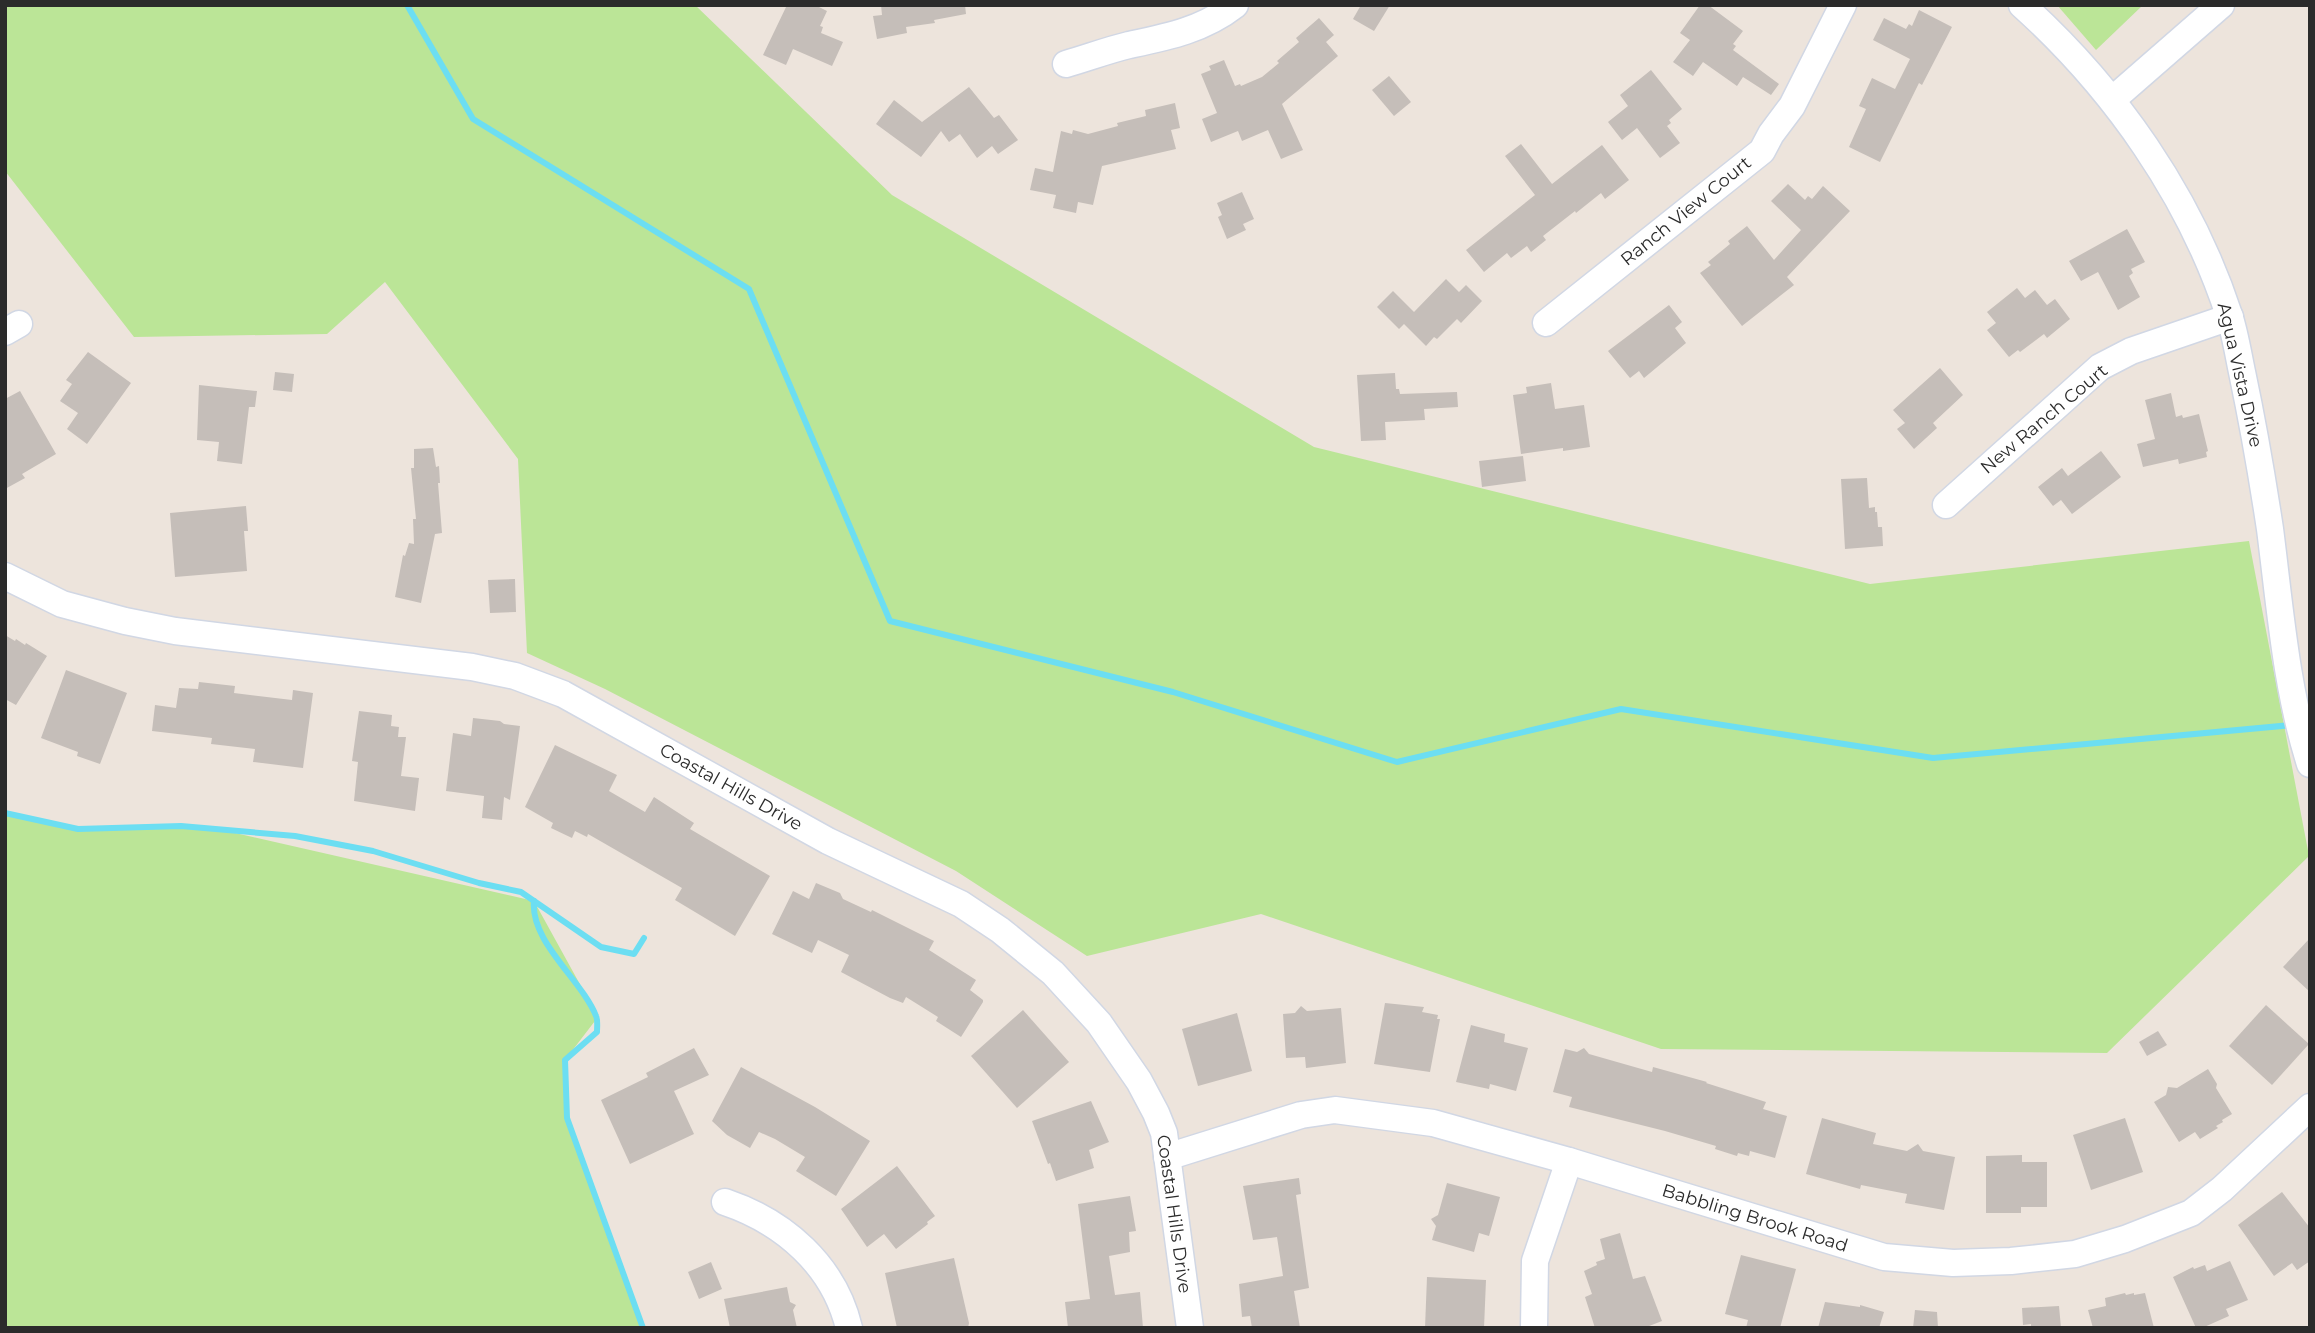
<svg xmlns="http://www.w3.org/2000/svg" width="2315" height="1333" font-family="Montserrat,sans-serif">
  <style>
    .green { fill: #bbe597 }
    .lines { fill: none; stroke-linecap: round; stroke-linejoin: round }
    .stream { stroke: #6cdef2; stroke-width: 6 }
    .building { fill: #c5beb9 }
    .minor-casing { stroke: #d1d7e4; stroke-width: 29 }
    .minor { stroke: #fff; stroke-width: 26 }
    .labels { text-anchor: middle; stroke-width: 5; stroke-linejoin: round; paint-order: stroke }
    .street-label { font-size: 18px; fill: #2b2b2b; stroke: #fff }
  </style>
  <rect width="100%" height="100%" fill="#ede4dc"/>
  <g class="green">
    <polygon points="5,5 695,5 892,195 1314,447 1870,584 2249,541 2309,856 2107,1053 1661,1049 1261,914 1087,956 956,871 605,689 527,653 518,459 385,282 327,334 134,337 5,171"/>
    <polygon points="2057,5 2143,5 2096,50"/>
    <polygon points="5,812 78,829 213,828 534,901 598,1017 565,1060 567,1118 644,1328 5,1328"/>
  </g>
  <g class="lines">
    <g class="stream">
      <polyline points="407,5 473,119 749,289 890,621 1173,692 1397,762 1621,709 1933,758 2292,725"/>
      <polyline points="5,813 78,829 181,826 295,836 373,851 479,883 521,892 601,947 634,954 644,938"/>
      <path d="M 534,901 C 530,942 582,980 596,1016 C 598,1020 597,1027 597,1032 L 565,1060 L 567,1118 L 643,1328"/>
    </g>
  </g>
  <g class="building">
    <polygon points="787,5 815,5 827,11 820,26 823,27 821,33 843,42 832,66 793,49 786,65 763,55"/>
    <polygon points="881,5 965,5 966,14 934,20 935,23 906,27 907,33 877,39 873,16 882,15"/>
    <polygon points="1361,5 1390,5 1374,31 1353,19"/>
    <polygon points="1700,5 1708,5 1743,31 1733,44 1736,46 1733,50 1779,84 1771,95 1743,77 1737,86 1703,62 1693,76 1673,62 1690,40 1680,33"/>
    <polygon points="1919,10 1952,27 1922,85 1919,83 1880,162 1849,147 1866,109 1859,106 1872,78 1895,89 1910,59 1873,40 1884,18 1906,29 1909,24 1912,26"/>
    <polygon points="1319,18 1334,35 1326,42 1338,56 1282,104 1303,150 1281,159 1268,130 1242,141 1238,131 1211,142 1202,119 1217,113 1201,74 1211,70 1209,66 1224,60 1235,86 1240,84 1241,86 1262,77 1279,63 1277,61 1299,42 1296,38"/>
    <polygon points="1651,70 1682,109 1669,120 1671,123 1667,126 1680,143 1660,158 1637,128 1622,140 1608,122 1628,106 1620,95"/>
    <polygon points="1389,76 1411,102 1394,116 1372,90"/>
    <polygon points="969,87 994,118 999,115 1018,140 998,154 992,146 977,158 960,134 949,142 941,131 921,157 876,124 894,100 922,122"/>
    <polygon points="1175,103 1180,128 1171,130 1176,149 1102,166 1093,205 1078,202 1076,213 1053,208 1056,195 1030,190 1035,168 1053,172 1061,131 1072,134 1073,130 1088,134 1118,126 1117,123 1146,116 1145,110"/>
    <polygon points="1521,144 1552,184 1602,145 1629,180 1605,199 1601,193 1576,213 1575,211 1543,236 1546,240 1531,252 1527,246 1511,258 1507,253 1484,272 1466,250 1535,195 1505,156"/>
    <polygon points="1788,184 1805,200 1808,196 1812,199 1823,186 1850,211 1787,277 1794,285 1742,326 1700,273 1711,265 1708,262 1730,244 1728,241 1747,226 1774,260 1801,230 1771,201"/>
    <polygon points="1242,192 1254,219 1243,224 1246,230 1227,239 1218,217 1222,215 1217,203"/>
    <polygon points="2127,229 2145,262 2131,269 2133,273 2129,276 2140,297 2118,310 2098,272 2081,281 2069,261"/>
    <polygon points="1446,279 1459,292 1466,285 1482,301 1461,323 1457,319 1437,339 1434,337 1426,346 1404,324 1399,329 1377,307 1393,291 1414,312"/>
    <polygon points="2017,288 2025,298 2035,290 2047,305 2055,299 2070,319 2047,338 2044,334 2020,352 2018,350 2009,357 1987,330 1996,323 1987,312"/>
    <polygon points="1669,305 1682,322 1675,328 1686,343 1644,378 1639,371 1630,378 1608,351"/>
    <polygon points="88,352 131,383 87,444 67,429 78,413 60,401 72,384 66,380"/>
    <polygon points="1940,368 1963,395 1933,423 1937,428 1914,449 1897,429 1905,423 1893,410"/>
    <polygon points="275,372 294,374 292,392 273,390"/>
    <polygon points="1395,373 1396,389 1399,389 1400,394 1457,392 1458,407 1424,409 1425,420 1385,422 1386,440 1361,441 1357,375"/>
    <polygon points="1551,383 1555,409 1584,405 1590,447 1563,451 1563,448 1521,454 1513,395 1527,393 1526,387"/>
    <polygon points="199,385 257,391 255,407 249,407 242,464 217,461 219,442 197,440"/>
    <polygon points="20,391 56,454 22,474 25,478 5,489 5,399"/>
    <polygon points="2171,393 2176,417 2182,415 2183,418 2199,414 2208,451 2206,452 2207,457 2179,464 2178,459 2143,467 2137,444 2155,439 2145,400"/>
    <polygon points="433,448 436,467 439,466 440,483 438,483 442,533 435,534 421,603 395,597 403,555 405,556 409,543 414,544 413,519 416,519 411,468 414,468 414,449"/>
    <polygon points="2101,451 2121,477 2072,514 2061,500 2053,506 2038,487 2062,468 2068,476"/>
    <polygon points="1523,456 1526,481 1482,487 1479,461"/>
    <polygon points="1867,478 1869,508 1875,507 1875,512 1877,512 1878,527 1882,527 1883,546 1845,549 1841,479"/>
    <polygon points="246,506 248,531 244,531 247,571 175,577 170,513"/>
    <polygon points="515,579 516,612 490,613 488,580"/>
    <polygon points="5,635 15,641 16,639 25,645 26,643 47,656 16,705 5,699"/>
    <polygon points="66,670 127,693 100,764 77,756 78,752 41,738"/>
    <polygon points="199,682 235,686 234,693 292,700 293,690 313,693 303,768 253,762 255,749 211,744 212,738 152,731 155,705 176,708 179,688 198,689"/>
    <polygon points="359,711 392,715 391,726 399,727 398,737 406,737 401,776 419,778 415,811 354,801 358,762 352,761"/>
    <polygon points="473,718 500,721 504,724 520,726 510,800 504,797 502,820 482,818 484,796 446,791 453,733 471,736"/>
    <polygon points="555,745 617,775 609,791 645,812 654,797 694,823 690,829 770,876 735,936 675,900 682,888 588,834 587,837 575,831 572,838 551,828 553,823 525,807"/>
    <polygon points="816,883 840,893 843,899 871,912 872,910 934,941 929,950 976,980 970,990 983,1000 983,1002 961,1037 936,1021 938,1017 906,997 903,1003 890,998 841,972 849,955 818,940 812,953 772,934 793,891 809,899"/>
    <polygon points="2310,938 2310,992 2283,967"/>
    <polygon points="1385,1003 1424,1007 1422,1012 1438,1015 1437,1019 1440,1019 1430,1072 1374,1064"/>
    <polygon points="2266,1005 2309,1044 2272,1085 2229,1046"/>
    <polygon points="1301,1006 1307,1011 1341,1008 1346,1063 1306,1068 1305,1057 1286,1058 1283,1014 1295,1013"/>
    <polygon points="1023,1010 1069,1062 1017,1108 971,1056"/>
    <polygon points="1237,1013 1252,1071 1198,1086 1182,1029"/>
    <polygon points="1471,1025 1505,1034 1504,1042 1528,1048 1516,1091 1490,1084 1489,1089 1456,1082"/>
    <polygon points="2158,1031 2167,1045 2147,1056 2139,1042"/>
    <polygon points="694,1048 709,1075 674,1091 694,1134 630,1164 601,1100 648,1077 646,1073"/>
    <polygon points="1584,1048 1589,1054 1652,1072 1653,1067 1707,1082 1706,1083 1766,1102 1763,1109 1787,1116 1775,1158 1750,1151 1749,1156 1738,1153 1737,1156 1715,1149 1716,1146 1665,1131 1569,1107 1572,1097 1553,1092 1565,1049 1577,1052"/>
    <polygon points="741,1067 815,1107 870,1141 836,1196 796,1171 805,1157 775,1139 759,1132 750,1148 727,1135 712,1121"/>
    <polygon points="2208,1069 2217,1084 2216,1088 2232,1114 2222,1120 2223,1122 2216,1126 2218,1128 2200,1139 2195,1132 2179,1142 2154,1102 2166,1095 2168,1087 2177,1088"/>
    <polygon points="1091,1101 1109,1142 1089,1150 1094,1168 1056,1181 1050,1163 1048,1164 1032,1121"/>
    <polygon points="1822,1118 1876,1133 1873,1144 1907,1151 1918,1144 1923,1151 1955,1157 1944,1210 1905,1203 1907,1194 1861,1185 1860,1189 1806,1174"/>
    <polygon points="2125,1118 2143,1172 2091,1190 2073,1135"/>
    <polygon points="2022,1155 2022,1162 2047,1162 2047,1207 2021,1207 2021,1213 1986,1213 1986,1156"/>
    <polygon points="897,1166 935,1216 927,1222 928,1224 896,1249 884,1234 867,1247 841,1209"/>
    <polygon points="1299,1178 1301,1194 1296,1195 1309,1288 1294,1291 1300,1328 1252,1328 1250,1316 1242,1317 1239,1284 1283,1276 1277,1237 1253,1240 1243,1186"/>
    <polygon points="1447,1183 1500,1197 1489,1236 1479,1233 1474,1252 1432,1240 1436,1226 1431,1219 1438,1215"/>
    <polygon points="2282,1192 2310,1228 2310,1261 2297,1270 2292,1263 2274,1276 2238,1225"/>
    <polygon points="1130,1196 1136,1231 1129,1232 1130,1252 1109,1256 1115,1295 1140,1292 1143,1328 1068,1328 1065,1302 1090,1299 1078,1204"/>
    <polygon points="1620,1233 1633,1279 1645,1276 1662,1321 1644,1328 1595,1328 1585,1297 1592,1294 1584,1271 1597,1265 1596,1262 1605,1259 1600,1239"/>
    <polygon points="1741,1255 1796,1269 1780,1328 1746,1328 1748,1320 1725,1314"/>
    <polygon points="954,1258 969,1323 968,1328 897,1328 885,1273"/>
    <polygon points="2230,1261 2248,1300 2226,1309 2229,1316 2202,1328 2196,1328 2173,1277 2193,1267 2194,1269 2205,1265 2207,1271"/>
    <polygon points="711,1262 722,1289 699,1299 688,1272"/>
    <polygon points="1427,1277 1486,1280 1484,1328 1425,1328"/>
    <polygon points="787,1287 790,1302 796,1305 793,1310 797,1328 730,1328 724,1299"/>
    <polygon points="2125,1293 2126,1295 2134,1293 2134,1295 2145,1293 2154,1328 2093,1328 2088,1310 2106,1306 2105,1298"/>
    <polygon points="1825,1302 1860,1307 1860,1305 1884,1312 1879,1328 1818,1328"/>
    <polygon points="2059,1306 2061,1328 2031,1328 2031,1324 2023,1325 2022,1308"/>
    <polygon points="1915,1310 1937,1312 1938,1328 1913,1328"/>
  </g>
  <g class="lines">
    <defs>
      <g id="minor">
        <path d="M 2022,5 C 2115,89 2190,196 2229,315 C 2235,333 2238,353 2242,372 C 2253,424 2262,476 2270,529 C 2280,607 2286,689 2310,764"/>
        <path d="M 1066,64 C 1087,58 1108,50 1129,45 C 1167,37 1203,30 1235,5"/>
        <polyline points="2112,100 2221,5"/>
        <polyline points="1546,323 1762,151 1771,134 1792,106 1843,5"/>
        <polyline points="5,332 19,324"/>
        <polyline points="1946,505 2100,367 2131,351 2230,317"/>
        <polyline points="5,576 62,604 125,621 175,631 472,667 515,676 563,694 828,841 961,904 1000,930 1053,973 1099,1023 1139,1081 1156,1113 1164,1133 1190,1328"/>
        <polyline points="1167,1157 1301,1115 1335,1110 1433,1123 1569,1161 1884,1257 1953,1263 2011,1261 2075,1254 2125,1239 2191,1213 2222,1189 2310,1107"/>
        <path d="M 725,1202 C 784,1222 834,1265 849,1328"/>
        <polyline points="1534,1328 1535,1261 1569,1161"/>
      </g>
    </defs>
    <use href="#minor" class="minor-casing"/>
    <use href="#minor" class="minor"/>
  </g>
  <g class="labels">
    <g class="street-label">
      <text transform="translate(1686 211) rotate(-39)" y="6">Ranch View Court</text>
      <text transform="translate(2240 375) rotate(77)" y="6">Agua Vista Drive</text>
      <text transform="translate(2044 419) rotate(-40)" y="6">New Ranch Court</text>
      <text transform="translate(731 787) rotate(29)" y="6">Coastal Hills Drive</text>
      <text transform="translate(1174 1214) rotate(82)" y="6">Coastal Hills Drive</text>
      <text transform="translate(1755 1218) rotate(17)" y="6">Babbling Brook Road</text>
    </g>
  </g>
  <rect width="2315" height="1333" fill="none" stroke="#2b2b2b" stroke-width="14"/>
</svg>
